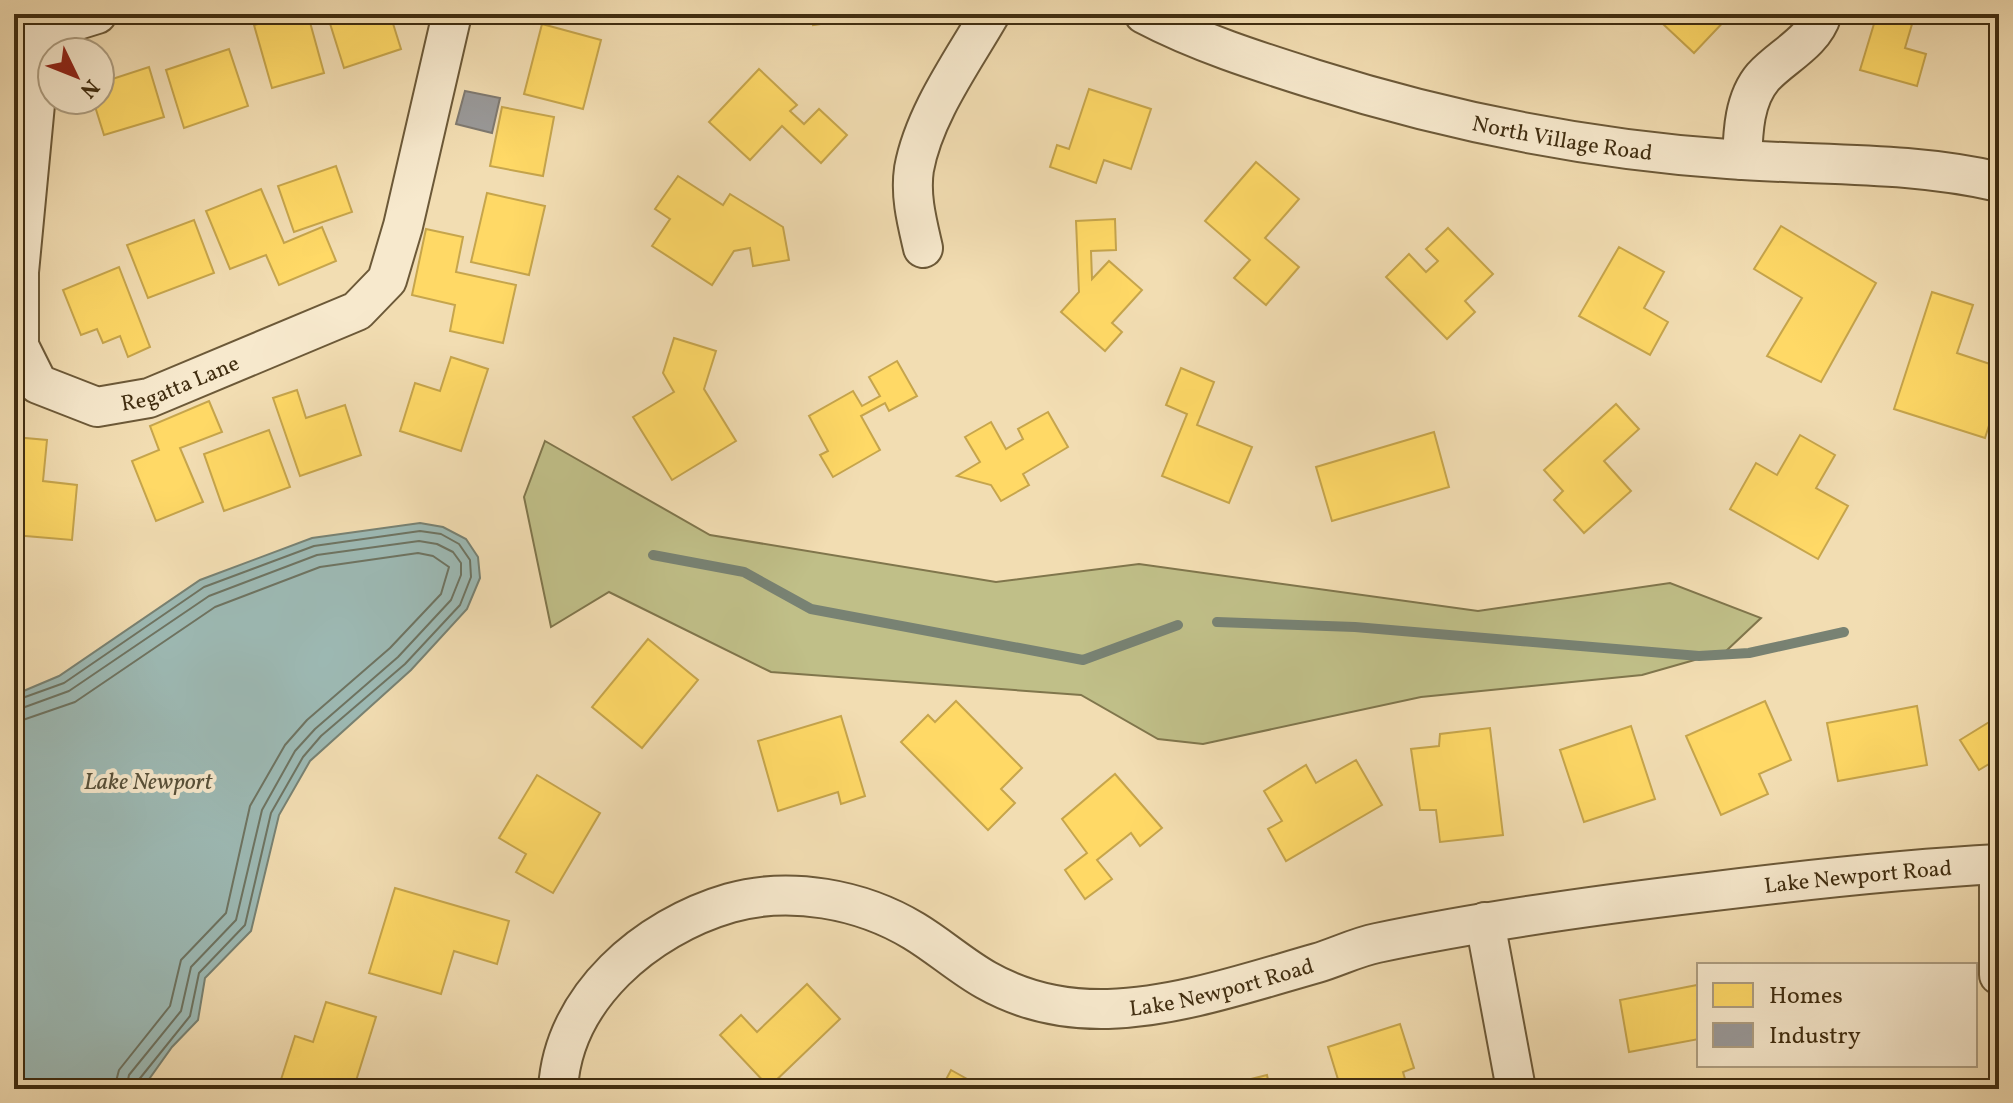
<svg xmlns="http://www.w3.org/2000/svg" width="2013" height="1103" font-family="Vollkorn,serif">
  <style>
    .green { fill: #c0bf88; stroke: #80764c; stroke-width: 2 }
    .water { fill: #9dbab5; stroke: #788273; stroke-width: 2 }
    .homes { fill: #ffd966; stroke: #c6a54c; stroke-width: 2 }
    .industry { fill: #999; stroke: #7e7970; stroke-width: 2 }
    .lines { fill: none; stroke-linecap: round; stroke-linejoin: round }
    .shore { stroke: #6e7462; stroke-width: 2 }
    .stream { stroke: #788273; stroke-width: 10 }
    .minor-casing { stroke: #6c5938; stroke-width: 42 }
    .minor { stroke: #f7e9cd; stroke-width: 38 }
    .labels { text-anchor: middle; stroke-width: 8; stroke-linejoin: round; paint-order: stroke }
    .street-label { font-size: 22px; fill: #402d10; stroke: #f7e9cd }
    .water-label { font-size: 24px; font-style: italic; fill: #575039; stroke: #f7e9cd }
  </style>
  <rect width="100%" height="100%" fill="#f2ddb2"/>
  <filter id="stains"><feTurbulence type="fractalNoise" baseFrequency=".0025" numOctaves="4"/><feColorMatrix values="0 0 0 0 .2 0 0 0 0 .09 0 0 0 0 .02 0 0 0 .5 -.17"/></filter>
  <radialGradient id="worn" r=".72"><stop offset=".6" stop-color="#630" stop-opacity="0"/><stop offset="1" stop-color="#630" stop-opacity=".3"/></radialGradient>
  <polygon class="green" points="545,441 710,535 996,582 1139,564 1478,611 1670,583 1761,618 1726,651 1642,675 1421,697 1203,744 1158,739 1081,695 771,672 609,592 551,627 524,497"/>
  <polygon class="water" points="420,523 443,527 466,539 478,557 480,578 467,609 411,670 310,761 279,815 251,931 205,978 198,1020 172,1047 142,1089 14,1089 14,695 59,676 200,580 312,538"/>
  <g class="homes">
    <polygon points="283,14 312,14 308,15 324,73 272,88 254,25 284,17"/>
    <polygon points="327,14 390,14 401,49 344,68"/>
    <polygon points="811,14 863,14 862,18 813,25"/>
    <polygon points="1675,14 1731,14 1694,53 1664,25"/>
    <polygon points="1877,14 1915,14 1905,48 1926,54 1917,86 1860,70"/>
    <polygon points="542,24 601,40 583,109 524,94"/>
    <polygon points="229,49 248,106 184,128 166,70"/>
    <polygon points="149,67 164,117 104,135 93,100 100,100 100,83"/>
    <polygon points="759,69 797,105 790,111 804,124 819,109 847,135 821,163 782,126 750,160 709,122"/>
    <polygon points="1089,89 1151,109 1131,169 1104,160 1096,183 1050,167 1057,145 1069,149"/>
    <polygon points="502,107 554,117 543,176 490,166"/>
    <polygon points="1256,162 1299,199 1265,238 1299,267 1266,305 1234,278 1250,260 1205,221"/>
    <polygon points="336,166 352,212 294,232 278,186"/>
    <polygon points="678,176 723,205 730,194 783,227 789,260 753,266 750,248 734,251 712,285 652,246 670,219 655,209"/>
    <polygon points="261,189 284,243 322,227 336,261 279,285 266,255 230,269 206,211"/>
    <polygon points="487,193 545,206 529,275 471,262"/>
    <polygon points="1115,219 1116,250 1091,251 1092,279 1109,261 1142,290 1112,323 1122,332 1105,351 1061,312 1079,292 1076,221"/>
    <polygon points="194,220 214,273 148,298 127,245"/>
    <polygon points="1781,226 1876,283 1821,382 1767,356 1802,298 1754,269"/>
    <polygon points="1448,228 1493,274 1465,301 1475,312 1447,339 1386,277 1409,254 1426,272 1438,261 1426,249"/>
    <polygon points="426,229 463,237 456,272 516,285 503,343 450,331 455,305 412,295"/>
    <polygon points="1619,247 1664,272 1644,308 1668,322 1650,355 1579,316"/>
    <polygon points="119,267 150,347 128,357 120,336 103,343 97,329 81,335 63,290"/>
    <polygon points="1932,292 1973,305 1957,353 1999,367 1999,394 1985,438 1894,409"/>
    <polygon points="674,338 716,351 704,389 736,441 672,480 633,417 674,392 663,373"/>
    <polygon points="451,357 488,369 461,451 400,431 415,383 440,391"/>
    <polygon points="897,361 917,396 889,411 885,403 861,416 880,450 833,477 820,455 828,451 809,416 853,391 862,406 880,396 869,377"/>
    <polygon points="1181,368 1214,382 1197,425 1252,447 1229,503 1162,476 1187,414 1166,405"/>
    <polygon points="297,390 306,418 345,405 361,455 300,476 273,398"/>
    <polygon points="209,401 222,432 180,448 203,502 156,521 132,461 159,450 150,426"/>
    <polygon points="1616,404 1639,429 1604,461 1631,491 1584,533 1554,500 1563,491 1544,470"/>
    <polygon points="1048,412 1068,447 1023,474 1029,485 1001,501 991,485 957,476 980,462 965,437 991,422 1006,449 1023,439 1018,429"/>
    <polygon points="269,430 290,487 224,511 204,454"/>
    <polygon points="1434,432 1449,487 1332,521 1316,467"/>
    <polygon points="1800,435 1835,455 1816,488 1848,506 1818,559 1730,509 1756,463 1777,475"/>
    <polygon points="14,437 47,440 43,481 77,485 72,540 14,535"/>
    <polygon points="648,639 698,680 642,748 592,707"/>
    <polygon points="956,701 1022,768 1001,789 1015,803 988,830 901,742 928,715 935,722"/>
    <polygon points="1765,701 1791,760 1759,774 1768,794 1721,815 1686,736"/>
    <polygon points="1917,706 1927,765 1838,781 1827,723"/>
    <polygon points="841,716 865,796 841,804 838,792 778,811 758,741"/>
    <polygon points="1999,716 1999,769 1994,761 1979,770 1960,740"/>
    <polygon points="1631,726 1655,799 1584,822 1560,750"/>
    <polygon points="1490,728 1503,835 1440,842 1436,810 1420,810 1411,749 1439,746 1440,734"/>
    <polygon points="1356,760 1382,805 1286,861 1268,829 1282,821 1264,791 1306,765 1316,783"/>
    <polygon points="1115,774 1162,828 1140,846 1131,833 1097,860 1112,879 1085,899 1065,870 1087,853 1062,819"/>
    <polygon points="537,775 600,813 553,893 516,872 526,854 499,838"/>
    <polygon points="395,888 509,921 497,964 454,951 441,994 369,973"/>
    <polygon points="807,984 840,1019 769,1087 720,1035 741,1015 757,1032"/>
    <polygon points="1697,985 1699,1039 1629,1052 1620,1000"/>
    <polygon points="326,1002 376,1017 355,1084 343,1080 341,1089 278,1089 295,1036 313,1042"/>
    <polygon points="1400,1024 1414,1068 1403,1072 1408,1089 1341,1089 1328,1047"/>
    <polygon points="951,1070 985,1089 941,1089"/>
    <polygon points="1267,1075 1270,1089 1211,1089"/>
    <polygon points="1923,1083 1923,1089 1868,1089 1868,1085"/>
  </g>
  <polygon class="industry" points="465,91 500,98 492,133 456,124"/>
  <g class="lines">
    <g class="shore">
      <polyline points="14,701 64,683 204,587 314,546 420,531 441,534 459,544 470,560 471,577 460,605 405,664 321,736 303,757 271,813 245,925 199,973 190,1016 137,1082 136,1089"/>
      <polyline points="14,711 69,691 209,596 317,555 419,541 437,544 453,552 461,563 461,575 451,600 398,657 315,729 295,751 262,810 236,920 191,967 181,1011 129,1075 126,1089"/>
      <polyline points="14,723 75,702 215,607 320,567 418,553 433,556 449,567 441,594 390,648 307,720 285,745 250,806 226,913 181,960 170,1006 119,1070 114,1089"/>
    </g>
    <g class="stream">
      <polyline points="653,555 744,572 811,609 1083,660 1178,625"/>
      <polyline points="1217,622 1355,627 1699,656 1749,653 1844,632"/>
    </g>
    <defs>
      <g id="minor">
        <path id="s1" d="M 97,14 L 42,31 L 19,272 L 19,346 L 38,384 L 97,407 L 149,398 L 357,311 L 387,280 L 403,226 L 452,14"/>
        <path id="s2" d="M 1144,14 C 1197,42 1257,61 1314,79 C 1450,122 1586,149 1728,159 C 1819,166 1909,161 1999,182"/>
        <path d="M 1742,160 C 1743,132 1744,99 1763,77 C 1782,56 1813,43 1822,14"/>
        <path d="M 923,248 C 917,222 910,196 914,169 C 924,114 963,61 990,14"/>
        <polyline points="1999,882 1999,975"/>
        <polyline points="1485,922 1516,1089"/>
        <path id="s3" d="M 558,1089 C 563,997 647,927 730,903 C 790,886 861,899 914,931 C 939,946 961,966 986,980 C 1023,1001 1066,1010 1108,1009 C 1177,1007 1250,982 1317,963 C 1337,957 1357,947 1377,943 C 1486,920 1596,905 1707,892 C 1804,880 1901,869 1999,864"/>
      </g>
    </defs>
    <use href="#minor" class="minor-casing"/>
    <use href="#minor" class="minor"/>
  </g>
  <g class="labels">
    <g class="street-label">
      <text dy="8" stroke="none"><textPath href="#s2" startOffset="438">North Village Road</textPath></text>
      <text dy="8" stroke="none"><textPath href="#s1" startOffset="566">Regatta Lane</textPath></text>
      <text dy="8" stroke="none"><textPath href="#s3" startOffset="1438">Lake Newport Road</textPath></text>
      <text dy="8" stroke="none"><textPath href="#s3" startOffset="790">Lake Newport Road</textPath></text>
    </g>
    <g class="water-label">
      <text x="148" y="789">Lake Newport</text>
    </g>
  </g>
  <rect width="2013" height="1103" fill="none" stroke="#f2ddb2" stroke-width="48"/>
  <rect x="16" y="16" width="1981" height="1071" fill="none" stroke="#402d10" stroke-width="4"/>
  <rect x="24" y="24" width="1965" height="1055" fill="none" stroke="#402d10" stroke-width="2"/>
  <rect x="1697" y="963" width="280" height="104" fill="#f7e9cd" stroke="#ae9e81" stroke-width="2"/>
  <rect x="1713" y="983" width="40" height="24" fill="#ffd966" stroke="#ae9e81" stroke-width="2"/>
  <text x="1769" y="1003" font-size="24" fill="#402d10">Homes</text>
  <rect x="1713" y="1023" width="40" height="24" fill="#999999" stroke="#ae9e81" stroke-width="2"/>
  <text x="1769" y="1043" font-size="24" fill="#402d10">Industry</text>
  <g transform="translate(76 76) rotate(133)"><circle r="38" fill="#f7e9cd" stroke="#ae9e81" stroke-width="2"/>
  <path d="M0-6L14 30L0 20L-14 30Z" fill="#8f2418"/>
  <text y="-12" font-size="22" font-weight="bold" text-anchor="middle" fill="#402d10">N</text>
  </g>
  <rect width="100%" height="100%" filter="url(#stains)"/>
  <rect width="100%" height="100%" fill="url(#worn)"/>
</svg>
